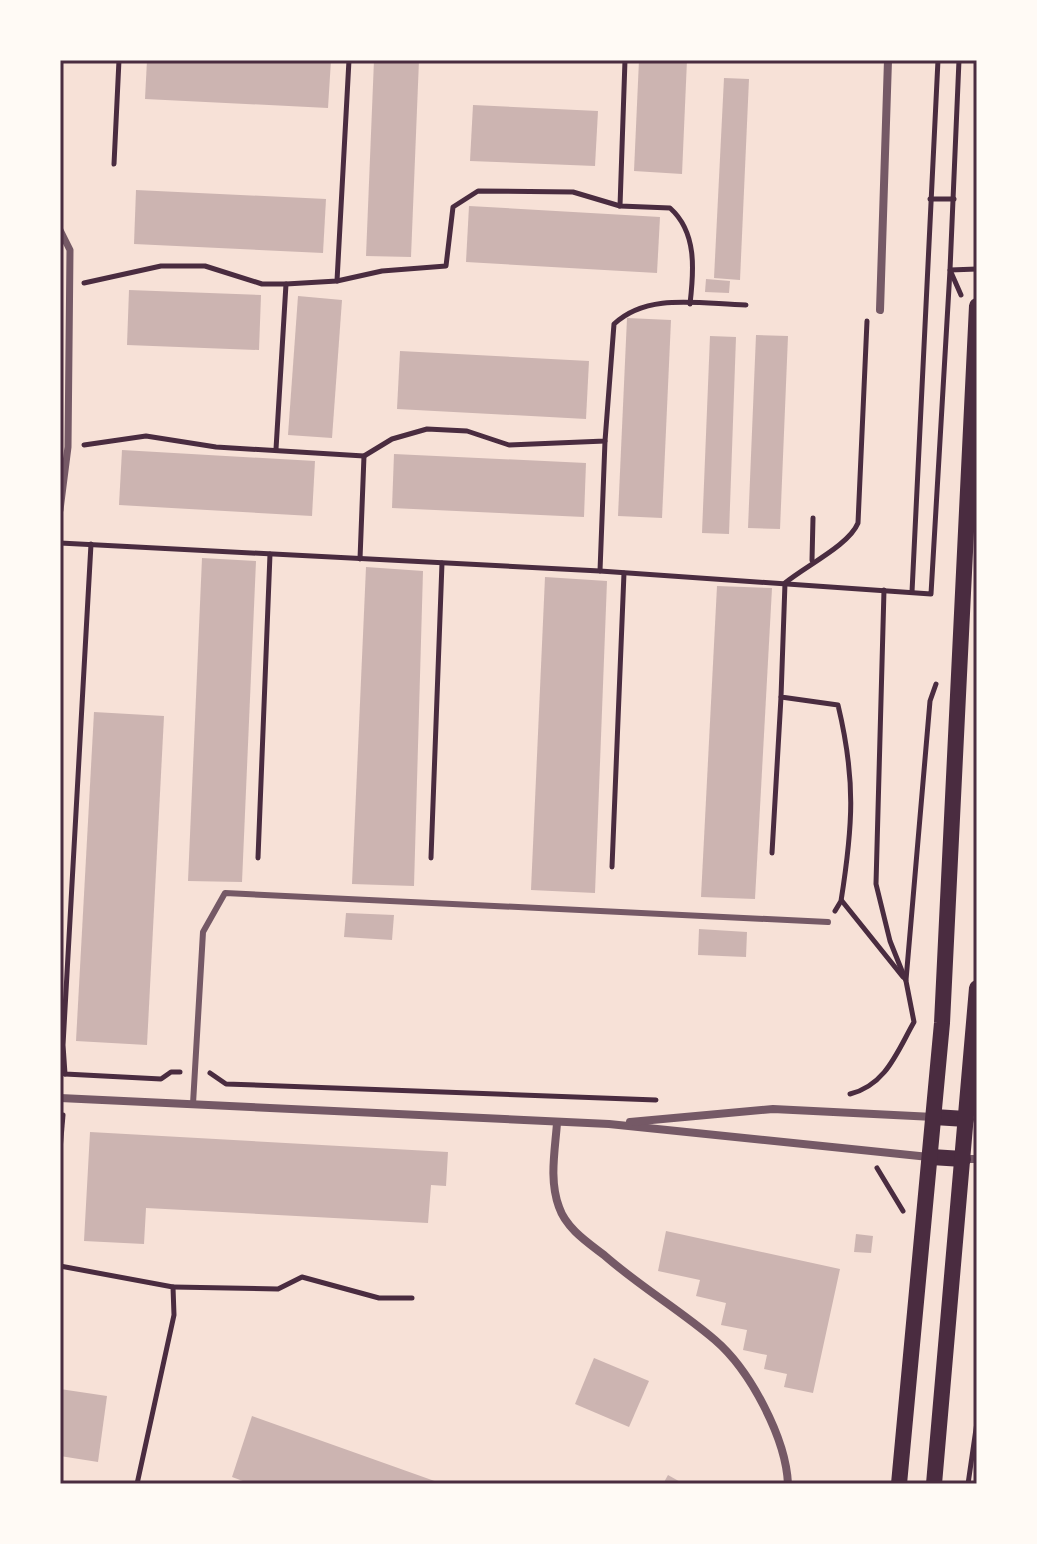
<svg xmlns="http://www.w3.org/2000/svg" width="1037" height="1544" font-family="'Roboto Condensed',sans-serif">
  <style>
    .building { fill: #ccb4b1 }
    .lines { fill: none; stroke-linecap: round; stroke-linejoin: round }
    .path { stroke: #4a2c40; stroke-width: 5 }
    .service { stroke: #755966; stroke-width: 6 }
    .pedestrian { stroke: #755966; stroke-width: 7 }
    .minor { stroke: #755966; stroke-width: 8 }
    .secondary { stroke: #4a2c40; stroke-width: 16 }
    .neatline { fill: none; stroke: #4a2c40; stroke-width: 3 }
  </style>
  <rect width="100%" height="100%" fill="#f7e1d7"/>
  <g class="building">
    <polygon points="147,60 331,60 328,108 145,99"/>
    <polygon points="374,60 419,60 411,257 366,256"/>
    <polygon points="639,60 687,60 682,174 634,171"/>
    <polygon points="724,78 749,79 740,280 714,278"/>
    <polygon points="473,105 598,111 595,166 470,161"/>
    <polygon points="136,190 326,199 323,253 134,244"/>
    <polygon points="469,206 660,217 657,273 466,262"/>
    <polygon points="706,279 730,281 729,293 705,292"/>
    <polygon points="129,290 261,295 259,350 127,345"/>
    <polygon points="298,296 342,300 332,438 288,435"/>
    <polygon points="627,318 671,320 662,518 618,516"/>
    <polygon points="756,335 788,336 780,529 748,528"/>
    <polygon points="710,336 736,337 729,534 702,533"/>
    <polygon points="400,351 589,361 586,419 397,409"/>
    <polygon points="122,450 315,461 312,516 119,505"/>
    <polygon points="394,454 586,463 584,517 392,508"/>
    <polygon points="202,558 256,561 242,882 188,881"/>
    <polygon points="366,567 423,571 414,886 352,884"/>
    <polygon points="545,577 607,581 595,893 531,890"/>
    <polygon points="717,586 772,588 755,899 701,897"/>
    <polygon points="94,712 164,716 147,1045 76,1041"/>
    <polygon points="346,913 394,915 392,940 344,937"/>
    <polygon points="699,929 747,932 746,957 698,955"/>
    <polygon points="90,1132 448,1152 446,1186 431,1185 428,1223 146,1208 144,1244 84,1241"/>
    <polygon points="666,1231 840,1269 813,1393 784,1387 787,1374 764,1369 767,1355 743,1350 747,1330 721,1325 726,1303 696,1296 700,1280 658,1271"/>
    <polygon points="856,1234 873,1236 871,1253 854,1252"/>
    <polygon points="594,1358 649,1381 629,1427 575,1404"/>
    <polygon points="60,1389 107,1396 98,1462 60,1456"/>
    <polygon points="252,1416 443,1484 251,1484 232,1477"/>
    <polygon points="668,1475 684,1484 663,1484"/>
  </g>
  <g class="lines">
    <g class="path">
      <polyline points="959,60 950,270 961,295"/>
      <polyline points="114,164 119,60"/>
      <polyline points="930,199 954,199"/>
      <polyline points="620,206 625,60"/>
      <polyline points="337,281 349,60"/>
      <path d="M 84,283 L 161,266 L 205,266 L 262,284 L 286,284 L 337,281 L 382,271 L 446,266 L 453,207 L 478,191 L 573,192 L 620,206 L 670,208 C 697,232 694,270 690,304"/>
      <path d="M 84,445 L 146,436 L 216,447 L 364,456 L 392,439 L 427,429 L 467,431 L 509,445 L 605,441 L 614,324 C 648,292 701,304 746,305"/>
      <polyline points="276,449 286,284"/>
      <polyline points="60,543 600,571 931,594 950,270 977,269"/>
      <polyline points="360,559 364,456"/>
      <polyline points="812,560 813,518"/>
      <polyline points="600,571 605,441"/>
      <polyline points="912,592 938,60"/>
      <polyline points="772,853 781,697"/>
      <polyline points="258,858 270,554"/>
      <polyline points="431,858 442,563"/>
      <polyline points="612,867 624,573"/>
      <polyline points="842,901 903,977"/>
      <path d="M 835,911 L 841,901 C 853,825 856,780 838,705 L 781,697 L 785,583 C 807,565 849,545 858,523 L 867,321"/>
      <polyline points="906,980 930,701 936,684"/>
      <polyline points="60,1070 65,1074 161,1079 171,1072 180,1072"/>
      <polyline points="210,1073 226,1084 656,1100"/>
      <polyline points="65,1074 63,1045 91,544"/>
      <path d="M 850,1094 C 886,1085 897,1052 914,1022 L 906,981 L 890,941 L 876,884 L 884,590"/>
      <polyline points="60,1150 63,1115"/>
      <polyline points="877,1168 903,1211"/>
      <polyline points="60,1266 173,1287 174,1315 137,1484"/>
      <polyline points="173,1287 278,1289 302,1277 379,1298 412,1298"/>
      <polyline points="968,1484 977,1422"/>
    </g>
    <polyline class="service" points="193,1104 203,932 225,893 828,922"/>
    <polyline class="pedestrian" points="60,230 70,250 68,447 60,510"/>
    <g class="minor">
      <polyline points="880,310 888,60"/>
      <polyline points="60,1098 609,1124 929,1157"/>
      <polyline points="630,1122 773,1109 934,1117"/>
      <path d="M 557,1123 C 555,1151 549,1180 559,1207 C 566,1228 587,1242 604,1255 C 639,1286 680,1310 715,1340 C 750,1370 786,1438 788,1484"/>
      <polyline points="963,1159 977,1159"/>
    </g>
    <g class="secondary">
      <polyline points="934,1117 966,1119"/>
      <polyline points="931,1157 963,1159"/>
      <polyline points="899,1484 942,1023 977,306"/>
      <polyline points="934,1484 977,988"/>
    </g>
  </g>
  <rect width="1037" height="1544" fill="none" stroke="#fffaf5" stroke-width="124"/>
  <rect x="62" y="62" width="913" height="1420" class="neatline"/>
</svg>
